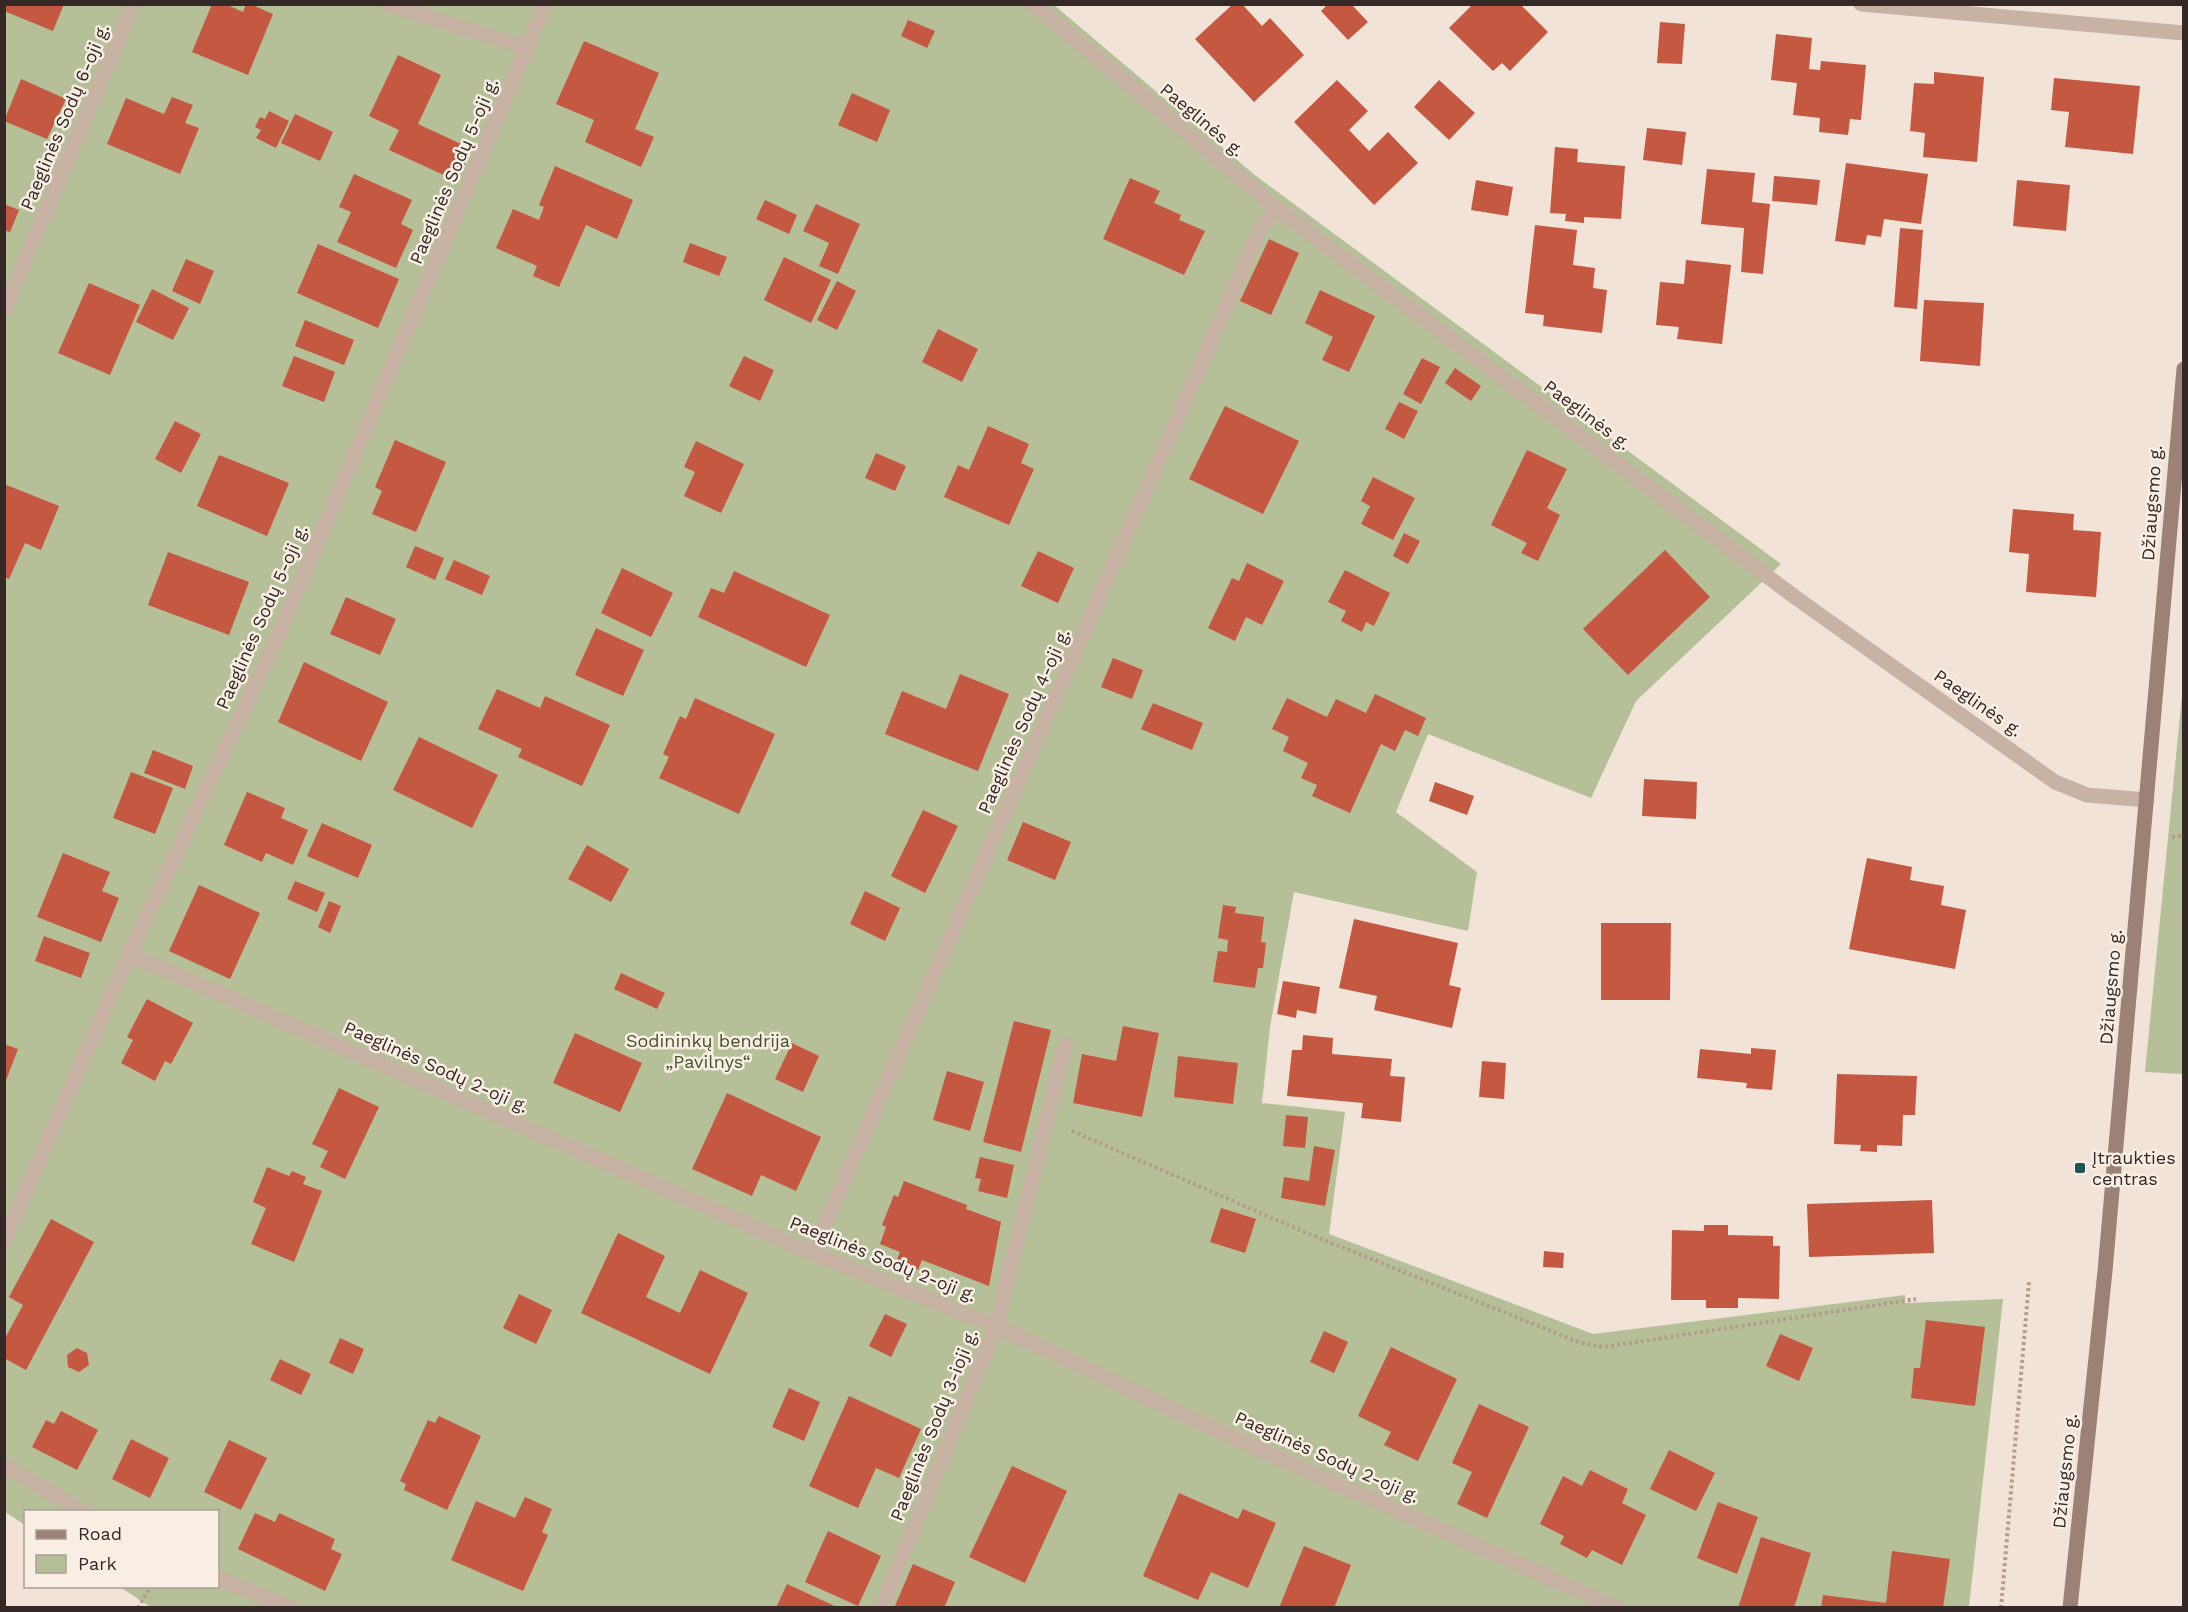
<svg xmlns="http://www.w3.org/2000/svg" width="2188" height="1612" font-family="'Work Sans',sans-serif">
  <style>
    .green { fill: #b5bf98 }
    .building { fill: #c55841 }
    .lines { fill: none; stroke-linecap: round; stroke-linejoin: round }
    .path { stroke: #b49c8e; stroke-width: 4; stroke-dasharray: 3 3; stroke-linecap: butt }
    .street { stroke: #c8b2a4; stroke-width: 15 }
    .secondary { stroke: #9c8176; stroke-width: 15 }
    .poi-dot { fill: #1c5555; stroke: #f9eee4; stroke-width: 2 }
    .labels { text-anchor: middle; stroke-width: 5; stroke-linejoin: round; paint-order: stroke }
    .street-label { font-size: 18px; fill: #342926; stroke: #f9eee4 }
    .park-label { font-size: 18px; fill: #46522a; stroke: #f9eee4 }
    .poi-label { font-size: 18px; fill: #342926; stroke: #f9eee4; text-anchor: start }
  </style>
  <rect width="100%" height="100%" fill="#f1e3d8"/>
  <g class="green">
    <polygon points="4,5 1054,5 1256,176 1781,564 1636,701 1591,798 1428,734 1396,812 1477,872 1468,931 1294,892 1270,1027 1262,1103 1345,1112 1329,1234 1593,1334 1905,1295 1905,1303 2003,1299 1969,1607 152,1608 120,1587 218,1586 218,1512 26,1512 25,1525 5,1512"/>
    <polygon points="2183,685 2183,1074 2145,1072"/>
  </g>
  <g class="building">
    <polygon points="4,4 64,4 53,31 4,11"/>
    <polygon points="212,4 225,4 243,12 246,4 250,4 273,14 248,75 192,52"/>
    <polygon points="1233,4 1242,4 1262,26 1270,18 1304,55 1254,102 1195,39"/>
    <polygon points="1328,4 1351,4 1368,22 1348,40 1321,11"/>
    <polygon points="1473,4 1520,4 1548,32 1510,71 1502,63 1493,71 1449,28"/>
    <polygon points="908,20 935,31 927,48 901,36"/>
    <polygon points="1660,22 1685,24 1682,64 1657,63"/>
    <polygon points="1776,34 1812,38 1809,69 1820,70 1821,61 1866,65 1861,120 1850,119 1848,135 1819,132 1820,118 1793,115 1797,83 1771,80"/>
    <polygon points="584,41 659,73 635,129 654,137 641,167 585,142 594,120 556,104"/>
    <polygon points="398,55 441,75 418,124 472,149 457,181 389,150 399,130 369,116"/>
    <polygon points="1934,72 1984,77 1977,162 1923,157 1925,133 1910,131 1914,83 1934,84"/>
    <polygon points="2054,78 2140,86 2133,154 2065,147 2069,112 2051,110"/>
    <polygon points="21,79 66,99 47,139 4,121"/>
    <polygon points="1337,80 1368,111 1349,130 1369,151 1388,132 1418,163 1374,205 1294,122"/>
    <polygon points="1439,80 1475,113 1449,140 1414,107"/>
    <polygon points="852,93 890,110 877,142 838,125"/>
    <polygon points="172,97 193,105 185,123 199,128 180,174 107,144 126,98 164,114"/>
    <polygon points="269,111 289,121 276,148 256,138 261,130 255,127 260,117 265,119"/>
    <polygon points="295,114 333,132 320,161 281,143"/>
    <polygon points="1647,128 1686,132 1682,165 1643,160"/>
    <polygon points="1555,147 1578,149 1577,162 1625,166 1621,219 1584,217 1584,223 1565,221 1566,214 1550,213"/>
    <polygon points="1846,163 1928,174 1921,224 1884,219 1881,237 1867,235 1865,245 1835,241"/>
    <polygon points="555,166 633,200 617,239 586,225 559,287 533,276 537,266 496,248 513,209 539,220 544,207 539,205"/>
    <polygon points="1707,169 1755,173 1752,202 1770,204 1763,274 1741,272 1744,228 1701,224"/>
    <polygon points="354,174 412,200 401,224 413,230 396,268 337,242 351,212 339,207"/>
    <polygon points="1774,176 1820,180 1817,205 1772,201"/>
    <polygon points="1130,178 1160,191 1154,203 1181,215 1179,220 1205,231 1184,275 1103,239"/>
    <polygon points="1476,180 1513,187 1508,216 1471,210"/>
    <polygon points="2017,180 2070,185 2066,231 2013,226"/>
    <polygon points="765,200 797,215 789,234 756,219"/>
    <polygon points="4,204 19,210 10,232 4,230"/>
    <polygon points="816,204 860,224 838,274 819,266 829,243 803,231"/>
    <polygon points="1535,225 1577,230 1573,265 1595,268 1593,288 1607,290 1602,333 1543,326 1544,315 1525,313"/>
    <polygon points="1900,228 1923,230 1917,309 1894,307"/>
    <polygon points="1269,239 1299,253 1271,315 1240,301"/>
    <polygon points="690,243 727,257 719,276 683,262"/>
    <polygon points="318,244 399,279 378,328 297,293"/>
    <polygon points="784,257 831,280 811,323 764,300"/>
    <polygon points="186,259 214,271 200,304 172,291"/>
    <polygon points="1686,260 1731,265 1722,344 1677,339 1679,327 1656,325 1660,282 1684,284"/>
    <polygon points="837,281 856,291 837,330 817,320"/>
    <polygon points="89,283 140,305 110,375 58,353"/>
    <polygon points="152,289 189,308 173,340 136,322"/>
    <polygon points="1320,290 1375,316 1349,372 1322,360 1333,337 1305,323"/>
    <polygon points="1924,300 1984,303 1980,366 1920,361"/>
    <polygon points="305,320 354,340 344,365 295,346"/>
    <polygon points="938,329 978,349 962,382 922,362"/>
    <polygon points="294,356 335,372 324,402 282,386"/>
    <polygon points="744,356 774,370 760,401 729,386"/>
    <polygon points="1422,358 1440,367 1421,404 1403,394"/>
    <polygon points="1455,368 1481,386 1471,401 1445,383"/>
    <polygon points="1399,402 1418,411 1404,439 1385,429"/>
    <polygon points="1225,406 1299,441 1263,514 1189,479"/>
    <polygon points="175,421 201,434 181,473 155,459"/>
    <polygon points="988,426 1029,444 1021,463 1034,469 1009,525 944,497 958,465 969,470"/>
    <polygon points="395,440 446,462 416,532 372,514 382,491 375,487"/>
    <polygon points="696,441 744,464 721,513 684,496 695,472 684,467"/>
    <polygon points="1527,450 1567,469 1547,508 1560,515 1538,561 1521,553 1527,543 1491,525"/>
    <polygon points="876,453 906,466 895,491 865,478"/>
    <polygon points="219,455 289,483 267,536 197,506"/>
    <polygon points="1373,477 1415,498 1393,540 1361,524 1370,506 1361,501"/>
    <polygon points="4,484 59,506 41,550 25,543 9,579 4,577"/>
    <polygon points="2013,509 2074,514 2073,530 2101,532 2096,597 2026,592 2029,554 2009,552"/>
    <polygon points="1404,533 1420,541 1408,564 1393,556"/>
    <polygon points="415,546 444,558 435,580 406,567"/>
    <polygon points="1665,550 1710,597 1628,675 1583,629"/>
    <polygon points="1038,551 1074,568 1058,603 1021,586"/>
    <polygon points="168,552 249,582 229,635 148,605"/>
    <polygon points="454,560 490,576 482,595 445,579"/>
    <polygon points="1247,563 1284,581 1262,625 1246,617 1235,641 1208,628 1232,578 1239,581"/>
    <polygon points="622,568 673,593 651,637 601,613"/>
    <polygon points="1345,570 1390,593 1374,626 1366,622 1362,632 1341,621 1346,611 1328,602"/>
    <polygon points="734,571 830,615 806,667 698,617 711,588 724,593"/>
    <polygon points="346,597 396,619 380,655 330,634"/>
    <polygon points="596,628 644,650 623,696 575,675"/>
    <polygon points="1113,658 1143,670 1132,699 1101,687"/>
    <polygon points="304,662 388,702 361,761 278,722"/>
    <polygon points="960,674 1009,694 978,771 885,734 902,691 946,709"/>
    <polygon points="497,689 540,708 545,696 610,725 582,786 518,757 522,749 478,729"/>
    <polygon points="1375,694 1426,718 1418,736 1405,730 1395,751 1381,744 1350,813 1312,796 1317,785 1301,778 1308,763 1283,751 1289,737 1272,729 1287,698 1327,717 1336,699 1366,713"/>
    <polygon points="695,698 775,734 739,814 659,778 669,757 663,754 680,716 686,719"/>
    <polygon points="1153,703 1203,723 1192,750 1141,729"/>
    <polygon points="419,737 498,775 472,828 393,790"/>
    <polygon points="153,750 193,766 185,789 144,773"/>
    <polygon points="131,772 173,788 155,834 113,818"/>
    <polygon points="1644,779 1697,782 1696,819 1642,816"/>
    <polygon points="1435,782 1474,796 1467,815 1429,801"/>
    <polygon points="247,792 285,808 281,818 308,830 293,865 266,853 262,862 224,845"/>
    <polygon points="923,810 958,826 925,893 891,876"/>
    <polygon points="1023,822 1071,842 1055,880 1007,860"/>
    <polygon points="322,823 372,845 358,878 307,856"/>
    <polygon points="587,845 629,869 611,902 568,879"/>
    <polygon points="63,853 110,872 102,891 119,898 101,942 37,917"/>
    <polygon points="1867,858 1912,867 1910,880 1944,886 1941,905 1966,910 1955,969 1849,949"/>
    <polygon points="295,881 325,893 317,912 287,899"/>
    <polygon points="199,885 260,913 230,979 169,951"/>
    <polygon points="865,891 900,908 885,941 850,924"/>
    <polygon points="329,901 341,906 330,933 318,927"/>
    <polygon points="1223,905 1236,907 1235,913 1264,917 1261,942 1266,943 1263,968 1258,968 1255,988 1213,982 1218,951 1227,952 1228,940 1218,938"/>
    <polygon points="1354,919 1458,943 1449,985 1461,988 1452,1028 1374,1010 1377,996 1339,988"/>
    <polygon points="1601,923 1671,923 1670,1000 1601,1000"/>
    <polygon points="44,936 90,953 81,978 35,961"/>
    <polygon points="621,973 665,993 657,1009 614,989"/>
    <polygon points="1283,981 1320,987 1316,1014 1297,1010 1296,1018 1277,1014"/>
    <polygon points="147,999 193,1023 171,1064 165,1061 155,1081 121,1063 133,1040 127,1037"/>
    <polygon points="1014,1021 1051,1030 1021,1152 983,1142"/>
    <polygon points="1123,1026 1159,1033 1142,1117 1073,1103 1082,1054 1116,1061"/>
    <polygon points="575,1033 642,1063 620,1112 553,1083"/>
    <polygon points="1303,1035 1333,1038 1332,1054 1392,1059 1390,1076 1405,1077 1401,1122 1361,1118 1363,1103 1287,1096 1292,1050 1302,1050"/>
    <polygon points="792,1043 819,1056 803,1092 775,1079"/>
    <polygon points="4,1044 18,1049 5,1083 4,1083"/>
    <polygon points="1751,1048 1776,1050 1772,1090 1746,1088 1747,1083 1697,1078 1700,1049 1751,1054"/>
    <polygon points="1178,1056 1238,1063 1233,1104 1174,1097"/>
    <polygon points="1482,1061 1506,1063 1504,1099 1479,1097"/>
    <polygon points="947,1071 984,1082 970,1131 933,1120"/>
    <polygon points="1837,1074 1917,1076 1915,1115 1903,1115 1902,1146 1877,1145 1877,1152 1860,1151 1861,1145 1834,1144"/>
    <polygon points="339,1088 379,1107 345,1179 320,1167 328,1151 312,1144"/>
    <polygon points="727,1093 821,1137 796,1191 761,1175 752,1196 692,1169"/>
    <polygon points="1286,1115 1308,1117 1305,1148 1283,1146"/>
    <polygon points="1314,1146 1335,1150 1325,1206 1281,1198 1284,1177 1309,1181"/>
    <polygon points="980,1157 1014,1165 1007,1198 978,1191 981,1179 975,1178"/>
    <polygon points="267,1167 289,1176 292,1171 306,1177 303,1184 322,1191 294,1262 251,1244 266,1208 253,1202"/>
    <polygon points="904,1181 967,1205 966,1209 1001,1222 989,1286 922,1260 918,1270 896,1262 900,1252 880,1244 886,1227 882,1225 894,1195 898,1197"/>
    <polygon points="1932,1200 1934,1253 1809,1257 1807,1204"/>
    <polygon points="1221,1208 1256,1219 1245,1253 1210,1242"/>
    <polygon points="51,1219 94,1242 26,1370 4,1358 4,1340 23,1305 9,1297"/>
    <polygon points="1704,1225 1728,1225 1728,1235 1773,1236 1773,1246 1780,1246 1779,1299 1738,1298 1738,1308 1706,1308 1706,1300 1671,1300 1672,1230 1704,1231"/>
    <polygon points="618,1233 665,1256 646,1297 680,1313 700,1270 748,1293 710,1374 581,1313"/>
    <polygon points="1544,1251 1564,1253 1563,1268 1543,1267"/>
    <polygon points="519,1294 552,1310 536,1344 503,1328"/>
    <polygon points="885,1314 907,1324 891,1357 869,1346"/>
    <polygon points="1926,1320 1985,1327 1975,1406 1911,1398 1914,1368 1920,1368"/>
    <polygon points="1324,1331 1348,1342 1334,1373 1310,1362"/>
    <polygon points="1780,1334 1813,1348 1799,1381 1766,1366"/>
    <polygon points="340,1338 364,1349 353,1374 329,1363"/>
    <polygon points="1391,1347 1457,1379 1418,1461 1384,1445 1391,1432 1358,1416"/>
    <polygon points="77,1348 87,1353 89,1365 79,1372 68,1367 67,1355"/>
    <polygon points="280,1359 311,1374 301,1395 270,1380"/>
    <polygon points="789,1388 820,1402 804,1441 772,1427"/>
    <polygon points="849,1396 921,1429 899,1478 876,1468 858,1508 809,1486"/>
    <polygon points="1479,1404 1529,1427 1487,1518 1457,1504 1472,1472 1452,1463"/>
    <polygon points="61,1411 98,1430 77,1470 32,1447 46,1420 54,1424"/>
    <polygon points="439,1416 481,1436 447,1510 404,1490 406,1484 400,1481 428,1420 435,1423"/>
    <polygon points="131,1439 169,1458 150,1498 112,1479"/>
    <polygon points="229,1440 267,1458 241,1510 204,1492"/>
    <polygon points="1669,1450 1715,1473 1696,1511 1650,1489"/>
    <polygon points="1012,1466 1067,1491 1025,1583 969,1557"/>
    <polygon points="1590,1470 1628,1489 1622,1503 1646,1515 1622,1565 1592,1550 1587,1558 1560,1544 1564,1536 1540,1524 1563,1476 1582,1486"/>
    <polygon points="1179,1493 1238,1519 1243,1509 1276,1523 1248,1588 1211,1572 1198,1600 1143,1576"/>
    <polygon points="525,1497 552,1509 542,1532 548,1535 523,1591 451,1560 476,1501 515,1518"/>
    <polygon points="1718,1502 1758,1517 1737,1574 1697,1558"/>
    <polygon points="255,1513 275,1522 279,1513 335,1539 331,1549 342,1554 325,1591 238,1549"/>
    <polygon points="828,1531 881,1556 858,1606 805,1582"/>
    <polygon points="1761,1537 1811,1553 1794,1608 1738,1608"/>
    <polygon points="1304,1546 1351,1565 1334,1608 1279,1608"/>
    <polygon points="1892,1551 1950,1559 1943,1608 1821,1608 1823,1595 1886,1603"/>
    <polygon points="913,1564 955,1582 944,1608 894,1608"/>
    <polygon points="787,1584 839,1608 776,1608"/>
  </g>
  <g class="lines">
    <g class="path">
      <polyline points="2172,837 2184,836"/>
      <polyline points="1072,1131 1309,1234 1581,1343 1604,1347 1916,1299"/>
      <polyline points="138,1608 151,1586"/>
      <polyline points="2001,1608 2029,1282"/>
    </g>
    <g class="street">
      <polyline points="387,4 527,48"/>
      <polyline points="1033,4 1276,208 1799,600 2055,782 2087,795 2147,800"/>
      <polyline points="1861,4 2184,33"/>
      <polyline points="4,310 133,4"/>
      <polyline points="129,954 812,1253 996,1326 1229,1436 1617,1608"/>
      <polyline points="4,1241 129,954 276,640 545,4"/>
      <polyline points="812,1253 1260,229 1276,208"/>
      <polyline points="4,1465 83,1512"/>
      <polyline points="218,1579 292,1608"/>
      <polyline points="881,1608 996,1326 1065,1045"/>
    </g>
    <polyline class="secondary" points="2070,1608 2105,1271 2184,369"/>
  </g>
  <rect class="poi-dot" x="2074" y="1162" width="12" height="12" rx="3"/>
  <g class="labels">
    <g class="street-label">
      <text transform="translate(65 117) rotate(-67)" y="6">Paeglinės Sodų 6-oji g.</text>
      <text transform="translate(1202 120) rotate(40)" y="6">Paeglinės g.</text>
      <text transform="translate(454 171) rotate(-67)" y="6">Paeglinės Sodų 5-oji g.</text>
      <text transform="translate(1587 415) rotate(37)" y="6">Paeglinės g.</text>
      <text transform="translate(2152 503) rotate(-86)" y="6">Džiaugsmo g.</text>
      <text transform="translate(262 617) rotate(-66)" y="6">Paeglinės Sodų 5-oji g.</text>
      <text transform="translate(1978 703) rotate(35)" y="6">Paeglinės g.</text>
      <text transform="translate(1024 721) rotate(-66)" y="6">Paeglinės Sodų 4-oji g.</text>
      <text transform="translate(2111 987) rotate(-85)" y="6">Džiaugsmo g.</text>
      <text transform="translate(436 1067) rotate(24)" y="6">Paeglinės Sodų 2-oji g.</text>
      <text transform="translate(883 1259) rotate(22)" y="6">Paeglinės Sodų 2-oji g.</text>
      <text transform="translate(934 1425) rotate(-68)" y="6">Paeglinės Sodų 3-ioji g.</text>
      <text transform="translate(1327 1457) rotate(24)" y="6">Paeglinės Sodų 2-oji g.</text>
      <text transform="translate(2065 1471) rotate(-84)" y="6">Džiaugsmo g.</text>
    </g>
    <g class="park-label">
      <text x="708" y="1047">Sodininkų bendrija<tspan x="708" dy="21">„Pavilnys“</tspan></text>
    </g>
    <g class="poi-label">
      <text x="2092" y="1164">Įtraukties<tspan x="2092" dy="21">centras</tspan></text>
    </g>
  </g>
  <rect width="2188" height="1612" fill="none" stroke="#342926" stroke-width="12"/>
  <rect x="24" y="1510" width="195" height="78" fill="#f9eee4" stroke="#aa9f98" stroke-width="1.5"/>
  <rect x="36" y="1530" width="30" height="9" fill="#9c8176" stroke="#aa9f98" stroke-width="1.5"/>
  <text x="78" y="1540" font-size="18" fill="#342926">Road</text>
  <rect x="36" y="1555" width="30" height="18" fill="#b5bf98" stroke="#aa9f98" stroke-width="1.5"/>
  <text x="78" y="1570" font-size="18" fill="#342926">Park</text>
</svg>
